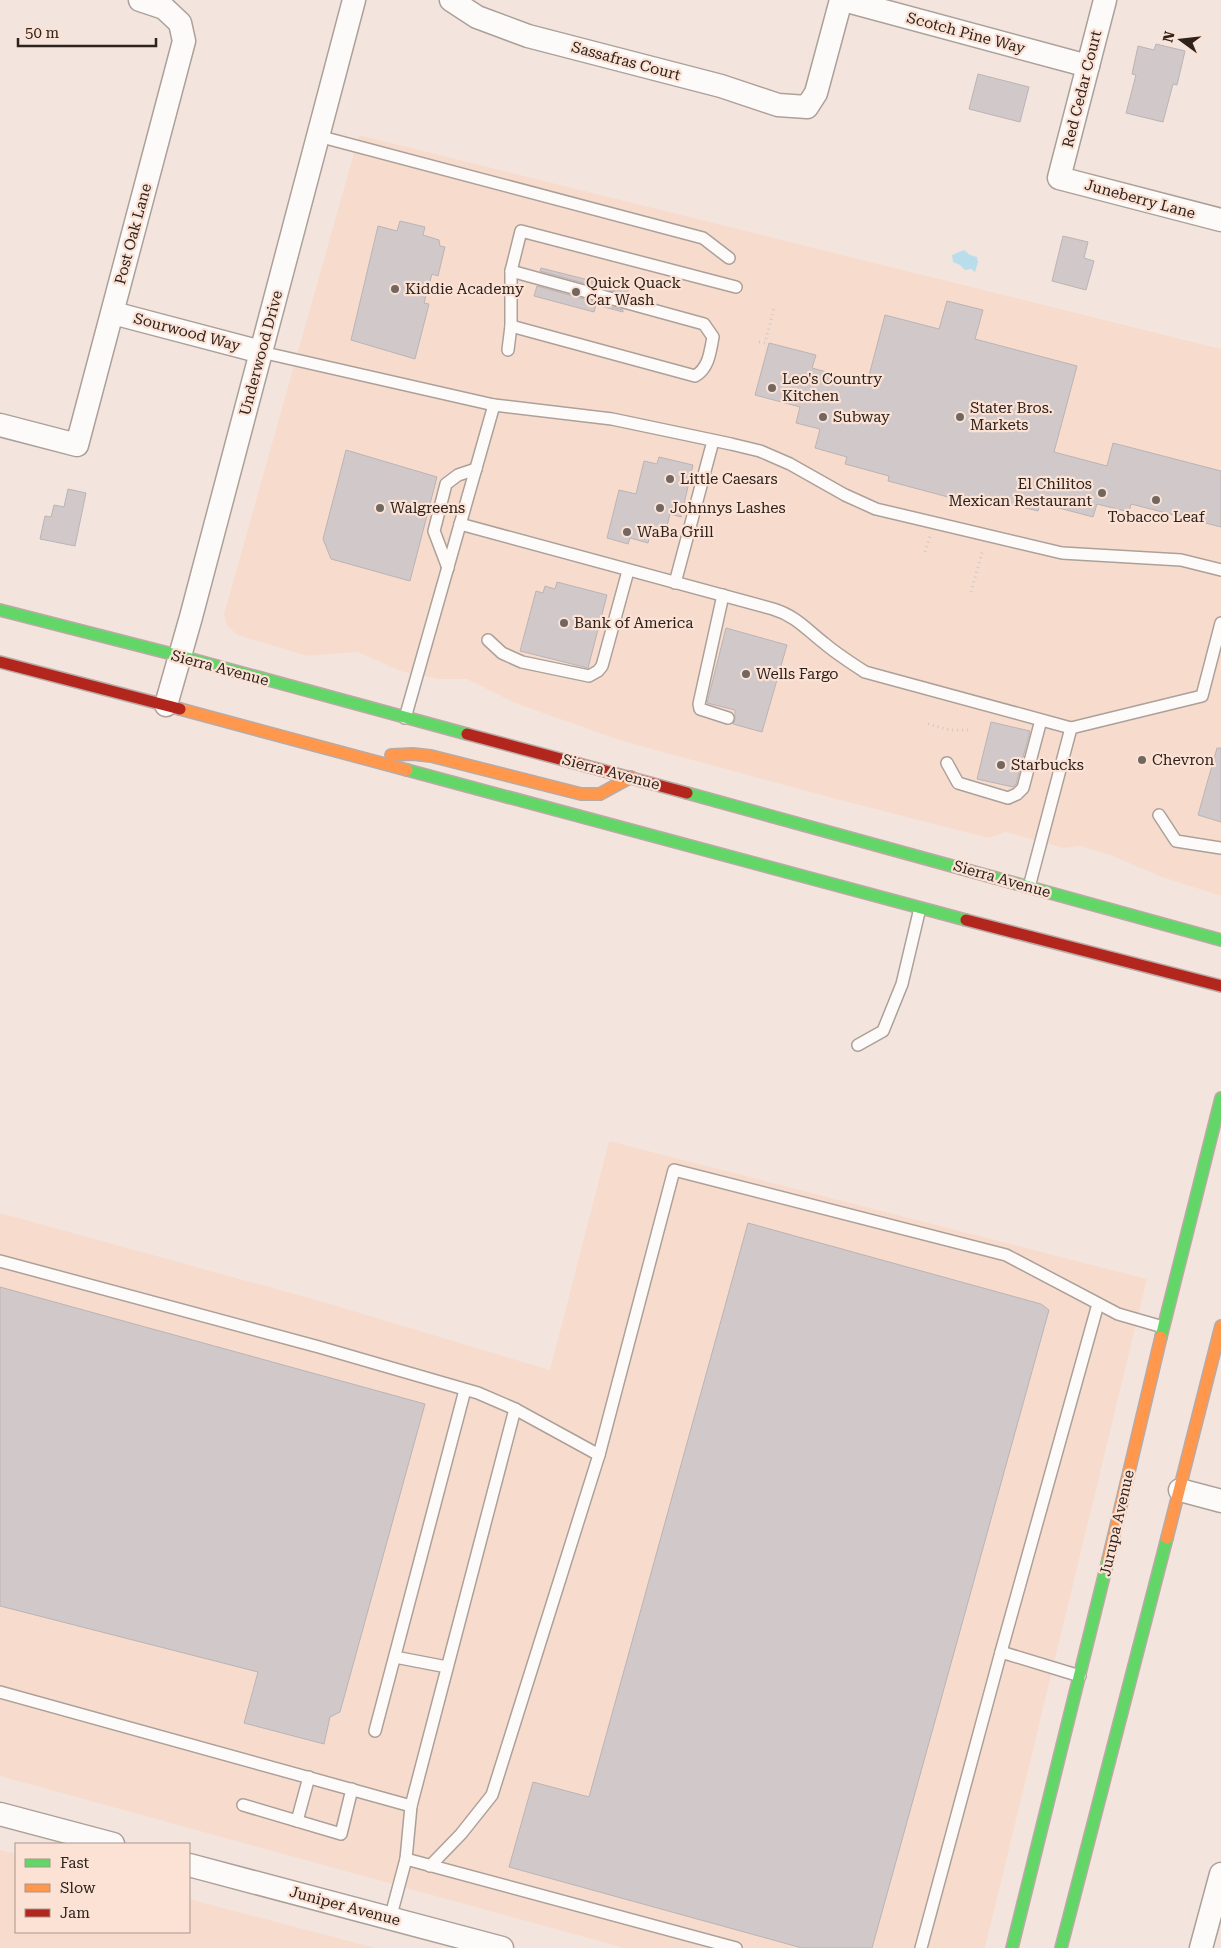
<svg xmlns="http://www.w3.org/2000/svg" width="1221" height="1948" font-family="'Roboto Serif',serif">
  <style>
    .built { fill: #f7dcce }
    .water { fill: #baddec }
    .building { fill: #d0c8c9; stroke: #bbb3b5 }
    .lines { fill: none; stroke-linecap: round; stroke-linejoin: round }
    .lane-casing { stroke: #aca099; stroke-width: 14 }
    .street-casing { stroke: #aca099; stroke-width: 25 }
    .fast-casing { stroke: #baaaa6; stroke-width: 14 }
    .slow-casing { stroke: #baaaa6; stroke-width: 14 }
    .jam-casing { stroke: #baaaa6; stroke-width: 14 }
    .path { stroke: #cec9c7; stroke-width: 3; stroke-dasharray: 1 4; stroke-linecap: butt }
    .lane { stroke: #fdfbfa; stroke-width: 11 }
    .street { stroke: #fdfbfa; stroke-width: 22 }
    .fast { stroke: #63d668; stroke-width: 11 }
    .slow { stroke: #ff974d; stroke-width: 11 }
    .jam { stroke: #b3261e; stroke-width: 11 }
    .poi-dot { fill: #726660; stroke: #fbe2d5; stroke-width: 2 }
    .labels { text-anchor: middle; stroke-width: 4.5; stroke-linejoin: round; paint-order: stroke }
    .street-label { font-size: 15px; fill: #2d221c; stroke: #fbe2d5 }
    .poi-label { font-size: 15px; fill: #2d221c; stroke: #fbe2d5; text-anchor: start }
  </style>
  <rect width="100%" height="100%" fill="#f3e5dd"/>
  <g class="built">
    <polygon points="359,135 1221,349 1221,896 1162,877 1110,855 1080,846 1064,848 1005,832 989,838 836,799 622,741 515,703 467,679 439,679 400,671 358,652 307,656 237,635 226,624 224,614"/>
    <polygon points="609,1141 1147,1279 985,1948 624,1948 0,1776 0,1213 320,1301 550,1370"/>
    <polygon points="0,1850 16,1854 16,1932 189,1932 189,1899 375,1948 0,1948"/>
  </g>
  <polygon class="water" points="964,250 970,255 977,257 978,262 975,272 971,269 965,270 960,265 953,262 952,255"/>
  <g class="building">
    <polygon points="1156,44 1185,51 1177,85 1173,84 1163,122 1126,113 1136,75 1132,74 1138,46 1154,50"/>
    <polygon points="978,74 1029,87 1020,122 969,109"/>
    <polygon points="400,221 425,227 423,235 439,240 440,246 445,247 438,276 432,274 424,303 429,304 415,359 351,340 378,226 397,231"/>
    <polygon points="1063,236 1088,242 1084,258 1094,261 1086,290 1052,281"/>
    <polygon points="541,268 628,290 627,295 540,271"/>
    <polygon points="537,286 623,310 623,312 596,305 594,312 534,296"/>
    <polygon points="947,301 983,310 975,339 1077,366 1054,452 1107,466 1113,443 1221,471 1221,527 1131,504 1129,512 1097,504 1093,517 1040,503 1038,511 998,501 997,504 979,499 978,505 888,481 889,476 845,464 847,457 815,448 820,429 796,423 800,407 755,395 769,343 816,355 812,368 867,383 885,315 939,329"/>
    <polygon points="346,450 437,477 410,581 331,559 323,539"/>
    <polygon points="659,457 693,465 681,517 670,514 664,538 650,535 648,543 630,538 628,544 607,538 619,490 636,494 644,461 657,464"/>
    <polygon points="68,489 86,493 75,546 40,539 45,516 51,517 54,505 64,507"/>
    <polygon points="557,582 607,595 588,668 520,651 536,591 543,593 545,586 555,589"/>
    <polygon points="726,628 787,645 762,732 733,724 735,720 735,710 707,703"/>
    <polygon points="991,722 1030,731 1016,784 1013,787 977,779"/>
    <polygon points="1217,748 1221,748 1221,822 1198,815"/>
    <polygon points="748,1223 1041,1304 1049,1310 872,1948 802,1948 509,1867 533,1782 589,1797"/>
    <polygon points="0,1287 425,1404 340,1712 330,1717 324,1744 244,1723 258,1672 0,1606"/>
  </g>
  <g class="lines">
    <defs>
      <g id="lane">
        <polyline points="318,136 703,238 729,258"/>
        <path d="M 511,326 L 695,376 C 709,368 710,352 713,337 L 704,324 L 511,271"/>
        <polyline points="508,350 511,326 511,271 521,231 736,287"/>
        <polyline points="261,352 494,405 612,419 731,444 760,451 790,464 845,495 876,509 1062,553 1181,560 1221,570"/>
        <path d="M 460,524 L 773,609 C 796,616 806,629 824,643 C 837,654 851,663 865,672 L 1071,728 L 1202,696 L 1221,623"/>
        <polyline points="448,568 434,531 446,484 458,475 476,469"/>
        <polyline points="675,583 713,441"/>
        <polyline points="723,595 699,704 700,709 728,718"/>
        <polyline points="488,640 502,653 522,662 589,676 598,671 602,666 628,571"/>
        <polyline points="405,718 494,405"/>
        <polyline points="947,763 958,783 1008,798 1017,794 1023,788 1041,720"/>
        <polyline points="1159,815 1176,841 1221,848"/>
        <polyline points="1029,887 1071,728"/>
        <polyline points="858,1045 883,1031 902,984 920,908"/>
        <polyline points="0,1261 319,1347 478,1393 515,1409 411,1806"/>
        <polyline points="599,1455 674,1170 1006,1255 1118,1314 1163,1327"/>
        <polyline points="1001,1652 1098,1304"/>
        <polyline points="395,1657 447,1667"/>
        <polyline points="0,1692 411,1806 406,1859"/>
        <polyline points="375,1731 465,1390"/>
        <polyline points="243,1805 341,1834 352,1789"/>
        <polyline points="297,1821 309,1777"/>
        <polyline points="430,1866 461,1834 492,1795 599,1455 515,1409"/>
        <polyline points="390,1919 406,1859 736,1948"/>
        <polyline points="921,1948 1001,1652 1080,1676"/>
      </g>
      <g id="street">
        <polyline points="451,0 477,17 528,36 721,86 778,105 807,107 816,93 841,0"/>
        <polyline points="843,0 1088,66"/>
        <polyline points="1105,0 1059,178 1221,220"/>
        <polyline points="113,313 261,352"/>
        <polyline points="0,425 77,445 184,41 180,23 164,8 140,0"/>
        <polyline points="166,705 191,617 354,0"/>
        <polyline points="1180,1490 1221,1501"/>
        <polyline points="0,1814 113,1844"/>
        <polyline points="189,1865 502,1948"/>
        <polyline points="1201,1948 1221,1874"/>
      </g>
      <g id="fast">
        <polyline points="0,610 180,656 467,734"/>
        <polyline points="407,770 966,920"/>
        <polyline points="687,793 1221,940"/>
        <polyline points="1161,1337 1221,1098"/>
        <polyline points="1012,1948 1108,1560"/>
        <polyline points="1061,1948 1167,1538"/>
      </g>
      <g id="slow">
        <polyline points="180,709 407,770"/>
        <polyline points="391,755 413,754 431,756 581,794 600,794 631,777"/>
        <polyline points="1167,1538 1221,1326"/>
        <polyline points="1108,1560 1161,1337"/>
      </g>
      <g id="jam">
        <polyline points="0,662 180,709"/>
        <polyline points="467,734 687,793"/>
        <polyline points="966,920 1221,986"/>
      </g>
    </defs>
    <use href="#lane" class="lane-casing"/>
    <use href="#street" class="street-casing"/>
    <use href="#fast" class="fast-casing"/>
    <use href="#slow" class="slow-casing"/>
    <use href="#jam" class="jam-casing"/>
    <g class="path">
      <polyline points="759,342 765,343 774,308"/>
      <polyline points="925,552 930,536"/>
      <polyline points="971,592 983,549"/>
      <polyline points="928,724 949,730 968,730"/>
    </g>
    <use href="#lane" class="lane"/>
    <use href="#street" class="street"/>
    <use href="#fast" class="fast"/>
    <use href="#slow" class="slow"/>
    <use href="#jam" class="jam"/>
  </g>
  <g class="poi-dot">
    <circle cx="395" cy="289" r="5"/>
    <circle cx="576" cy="292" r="5"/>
    <circle cx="772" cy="388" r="5"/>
    <circle cx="823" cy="417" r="5"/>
    <circle cx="960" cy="417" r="5"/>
    <circle cx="670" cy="479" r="5"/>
    <circle cx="1102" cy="493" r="5"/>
    <circle cx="1156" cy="500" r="5"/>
    <circle cx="380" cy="508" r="5"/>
    <circle cx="660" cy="508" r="5"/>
    <circle cx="627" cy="532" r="5"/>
    <circle cx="564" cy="623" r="5"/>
    <circle cx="746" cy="674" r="5"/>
    <circle cx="1142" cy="760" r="5"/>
    <circle cx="1001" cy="765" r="5"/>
  </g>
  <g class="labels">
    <g class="street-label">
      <text transform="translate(966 33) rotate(15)" y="5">Scotch Pine Way</text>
      <text transform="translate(626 61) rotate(15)" y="5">Sassafras Court</text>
      <text transform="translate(1082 89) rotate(-76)" y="5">Red Cedar Court</text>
      <text transform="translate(1140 199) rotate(15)" y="5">Juneberry Lane</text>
      <text transform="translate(133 234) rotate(-75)" y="5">Post Oak Lane</text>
      <text transform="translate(187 332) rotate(15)" y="5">Sourwood Way</text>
      <text transform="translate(261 353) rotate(-75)" y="5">Underwood Drive</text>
      <text transform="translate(220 668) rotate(15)" y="5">Sierra Avenue</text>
      <text transform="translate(611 772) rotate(15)" y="5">Sierra Avenue</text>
      <text transform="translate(1002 879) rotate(16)" y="5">Sierra Avenue</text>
      <text transform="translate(1117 1523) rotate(-77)" y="5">Jurupa Avenue</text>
      <text transform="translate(345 1906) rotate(15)" y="5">Juniper Avenue</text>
    </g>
    <g class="poi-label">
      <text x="586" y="288">Quick Quack<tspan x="586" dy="17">Car Wash</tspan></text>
      <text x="405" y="294">Kiddie Academy</text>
      <text x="782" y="384">Leo's Country<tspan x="782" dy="17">Kitchen</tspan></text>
      <text x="970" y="413">Stater Bros.<tspan x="970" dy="17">Markets</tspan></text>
      <text x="833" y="422">Subway</text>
      <text x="680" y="484">Little Caesars</text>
      <text x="1092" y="489" text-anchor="end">El Chilitos<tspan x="1092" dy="17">Mexican Restaurant</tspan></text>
      <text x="390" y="513">Walgreens</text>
      <text x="670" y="513">Johnnys Lashes</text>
      <text x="1156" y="522" text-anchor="middle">Tobacco Leaf</text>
      <text x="637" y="537">WaBa Grill</text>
      <text x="574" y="628">Bank of America</text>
      <text x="756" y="679">Wells Fargo</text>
      <text x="1152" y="765">Chevron</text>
      <text x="1011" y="770">Starbucks</text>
    </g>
  </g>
  <rect x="15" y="1843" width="175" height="90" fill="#fbe2d5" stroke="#a9958b"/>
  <rect x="25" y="1859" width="25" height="8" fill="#63d668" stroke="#a9958b"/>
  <text x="60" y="1868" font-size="15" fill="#2d221c">Fast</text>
  <rect x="25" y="1884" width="25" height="8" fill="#ff974d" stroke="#a9958b"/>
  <text x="60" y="1893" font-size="15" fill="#2d221c">Slow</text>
  <rect x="25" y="1909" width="25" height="8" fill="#b3261e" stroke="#a9958b"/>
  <text x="60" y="1918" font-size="15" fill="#2d221c">Jam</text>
  <g transform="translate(1181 40) rotate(285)" stroke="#fbe2d5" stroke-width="4" paint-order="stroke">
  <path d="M0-4L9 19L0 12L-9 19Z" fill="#2d221c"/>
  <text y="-8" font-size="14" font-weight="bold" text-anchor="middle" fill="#2d221c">N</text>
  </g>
  <path d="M18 38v8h138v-8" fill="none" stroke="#2d221c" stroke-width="2.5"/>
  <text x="25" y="38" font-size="15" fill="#2d221c" stroke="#fbe2d5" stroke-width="4" paint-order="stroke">50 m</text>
</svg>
